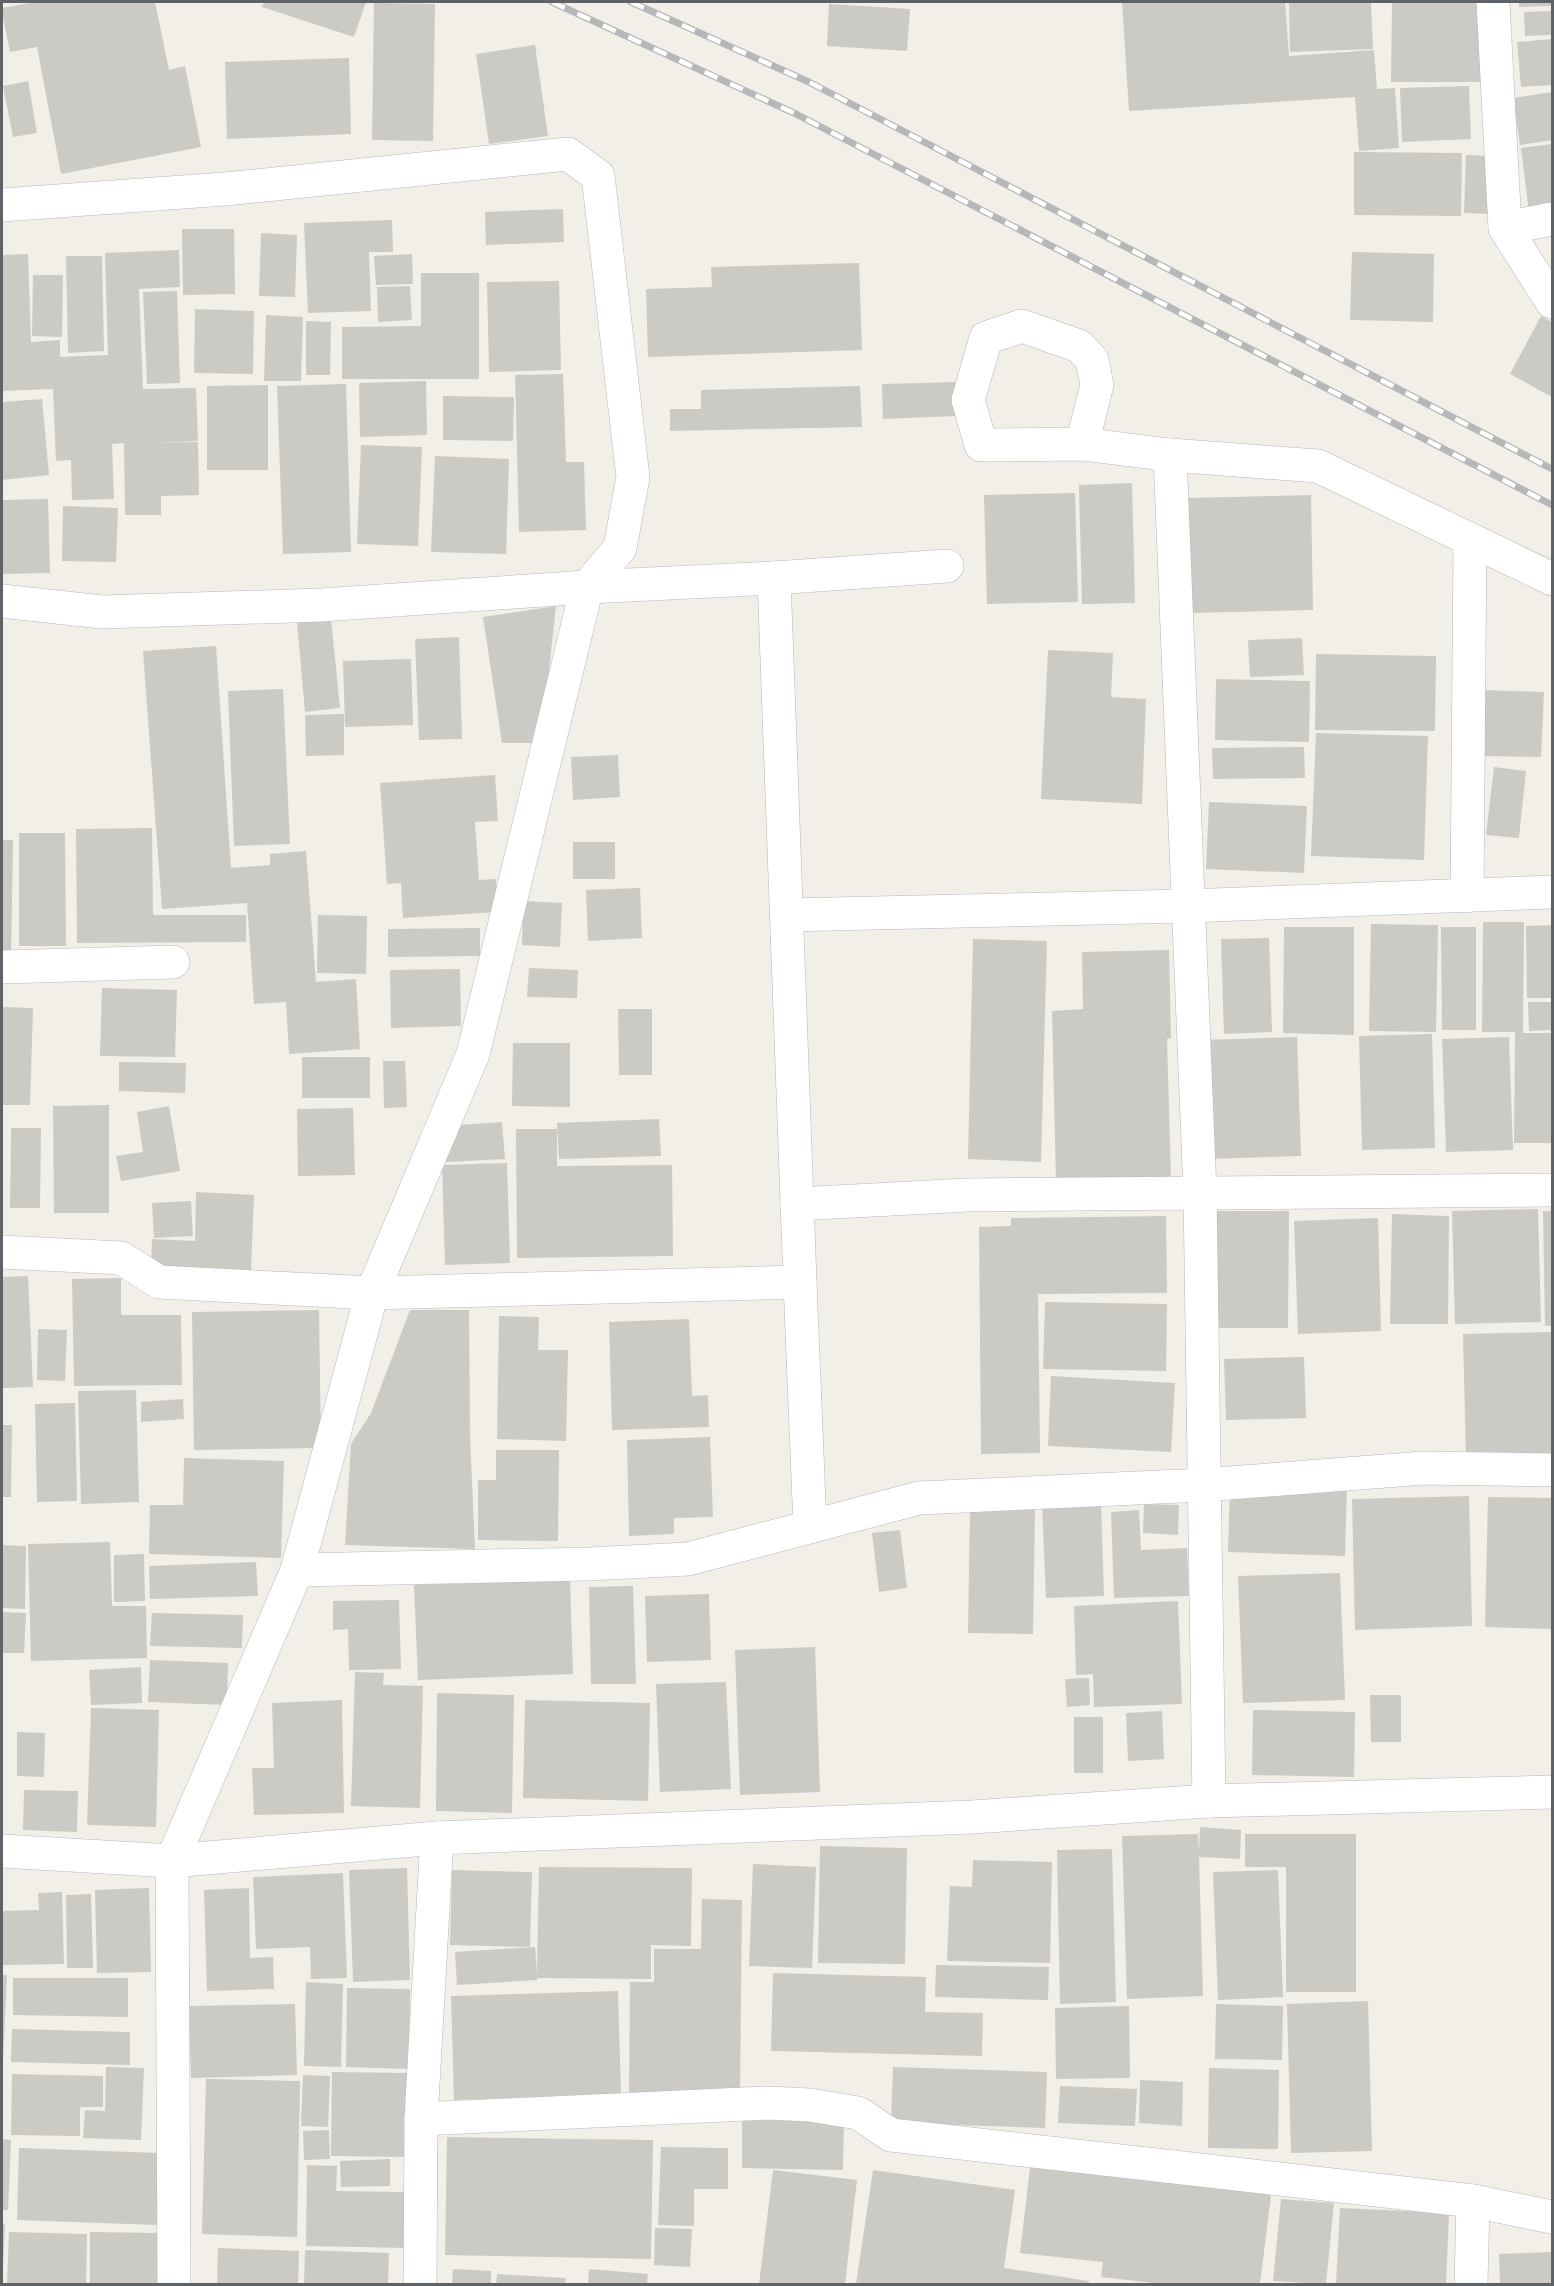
<svg xmlns="http://www.w3.org/2000/svg" width="1554" height="2286" font-family="'Exo 2',sans-serif">
  <style>
    .building { fill: #cccac5 }
    .lines { fill: none; stroke-linecap: round; stroke-linejoin: round }
    .minor-casing { stroke: #b5b8bc; stroke-width: 34 }
    .minor { stroke: #fff; stroke-width: 33 }
    .rail-casing { stroke: #b6b7b8; stroke-width: 7 }
    .rail { stroke: #fff; stroke-width: 4.5; stroke-dasharray: 14; stroke-linecap: butt }
  </style>
  <rect width="100%" height="100%" fill="#f1efe8"/>
  <g class="building">
    <polygon points="35,2 155,2 169,70 185,66 201,147 61,174 37,47 10,52 2,12 2,8"/>
    <polygon points="264,2 366,2 354,37 262,7"/>
    <polygon points="1122,2 1285,2 1289,56 1374,50 1377,89 1395,88 1399,148 1359,151 1355,97 1129,111"/>
    <polygon points="1289,2 1371,2 1373,49 1290,52"/>
    <polygon points="1392,2 1480,2 1480,82 1391,82"/>
    <polygon points="1519,2 1552,2 1552,6 1519,7"/>
    <polygon points="374,3 435,4 433,141 372,140"/>
    <polygon points="829,4 910,9 907,51 827,46"/>
    <polygon points="1552,11 1552,35 1525,36 1524,12"/>
    <polygon points="1552,39 1552,85 1521,87 1517,42"/>
    <polygon points="535,45 548,136 489,144 476,54"/>
    <polygon points="349,58 351,134 227,139 225,62"/>
    <polygon points="28,81 37,133 13,137 3,86"/>
    <polygon points="1469,86 1471,139 1402,142 1400,88"/>
    <polygon points="1552,92 1552,140 1520,145 1513,98"/>
    <polygon points="1552,144 1552,210 1529,213 1521,148"/>
    <polygon points="1354,152 1462,153 1461,216 1354,215"/>
    <polygon points="1466,155 1492,156 1490,214 1464,213"/>
    <polygon points="563,209 564,242 486,245 485,212"/>
    <polygon points="392,220 393,252 369,252 371,311 308,313 304,223"/>
    <polygon points="182,229 234,229 235,294 183,295"/>
    <polygon points="261,233 297,235 295,297 259,296"/>
    <polygon points="179,250 180,287 139,289 143,389 196,388 198,441 155,443 198,442 199,495 161,496 161,515 125,515 124,443 112,444 114,499 72,500 71,460 56,461 53,389 2,391 2,255 28,254 31,342 60,340 60,357 108,355 105,253"/>
    <polygon points="1352,252 1434,254 1433,322 1350,320"/>
    <polygon points="412,254 413,284 376,285 374,256"/>
    <polygon points="66,256 102,256 104,351 68,353"/>
    <polygon points="859,263 862,350 648,357 646,289 712,287 711,267"/>
    <polygon points="421,273 479,273 479,379 342,379 342,327 421,326"/>
    <polygon points="33,275 63,275 62,337 32,336"/>
    <polygon points="559,281 561,370 489,372 487,282"/>
    <polygon points="410,286 412,320 378,322 377,287"/>
    <polygon points="177,291 180,383 147,384 143,292"/>
    <polygon points="195,309 254,311 253,374 194,373"/>
    <polygon points="266,315 303,317 301,381 264,381"/>
    <polygon points="1541,316 1552,322 1552,397 1510,374"/>
    <polygon points="306,321 331,322 330,375 306,375"/>
    <polygon points="563,374 566,462 584,462 586,530 519,532 515,375"/>
    <polygon points="426,381 427,435 360,437 359,383"/>
    <polygon points="956,382 956,416 883,419 882,384"/>
    <polygon points="346,384 351,552 283,554 277,386"/>
    <polygon points="268,385 268,470 207,470 207,386"/>
    <polygon points="860,386 862,427 670,431 670,409 701,409 701,390"/>
    <polygon points="443,396 514,397 513,441 443,440"/>
    <polygon points="42,399 49,475 2,480 2,402"/>
    <polygon points="361,445 422,447 418,546 357,544"/>
    <polygon points="435,456 509,459 506,554 431,552"/>
    <polygon points="1132,483 1135,603 1082,604 1079,485"/>
    <polygon points="1075,493 1078,602 987,604 984,495"/>
    <polygon points="1311,495 1313,610 1191,613 1188,498"/>
    <polygon points="48,499 50,573 2,574 2,500"/>
    <polygon points="63,506 118,508 116,562 62,561"/>
    <polygon points="556,606 541,743 502,743 483,617"/>
    <polygon points="331,619 340,708 305,712 297,622"/>
    <polygon points="459,637 462,739 419,740 415,639"/>
    <polygon points="1302,638 1304,675 1250,677 1248,640"/>
    <polygon points="216,646 231,868 270,865 270,854 306,851 316,982 356,979 360,1049 289,1054 286,1002 254,1004 247,903 162,909 143,651"/>
    <polygon points="1048,650 1113,653 1111,697 1146,699 1142,804 1041,799"/>
    <polygon points="1316,654 1436,656 1435,731 1315,730"/>
    <polygon points="411,659 413,725 345,727 343,661"/>
    <polygon points="1216,679 1310,681 1309,742 1215,740"/>
    <polygon points="283,689 290,844 234,846 228,691"/>
    <polygon points="1483,690 1544,692 1541,757 1481,756"/>
    <polygon points="344,714 344,755 306,756 305,715"/>
    <polygon points="1316,733 1428,736 1424,860 1311,856"/>
    <polygon points="1304,747 1305,778 1213,779 1212,748"/>
    <polygon points="618,755 620,797 573,800 571,757"/>
    <polygon points="1494,767 1526,771 1519,838 1486,835"/>
    <polygon points="495,775 498,821 475,822 479,880 496,879 498,912 403,918 401,883 387,884 380,783"/>
    <polygon points="1209,802 1307,806 1304,873 1206,869"/>
    <polygon points="152,828 153,915 246,915 246,942 77,943 76,829"/>
    <polygon points="19,833 65,833 66,946 19,946"/>
    <polygon points="2,840 13,840 11,960 2,960"/>
    <rect x="573" y="842" width="42" height="37"/>
    <polygon points="640,888 642,938 588,941 586,890"/>
    <polygon points="523,901 562,903 560,947 522,945"/>
    <polygon points="318,915 367,916 366,974 317,973"/>
    <polygon points="1483,922 1524,922 1523,1033 1552,1033 1552,1143 1514,1143 1515,1032 1482,1032"/>
    <polygon points="1371,924 1438,925 1436,1032 1369,1031"/>
    <polygon points="1552,925 1552,998 1527,998 1526,926"/>
    <polygon points="1284,927 1354,927 1354,1035 1283,1033"/>
    <polygon points="1441,927 1476,927 1476,1030 1442,1030"/>
    <polygon points="480,928 480,956 388,957 388,929"/>
    <polygon points="1269,938 1272,1032 1224,1034 1221,939"/>
    <polygon points="973,939 1047,941 1041,1162 968,1159"/>
    <polygon points="1169,950 1171,1038 1167,1039 1171,1180 1056,1182 1052,1011 1083,1009 1082,952"/>
    <polygon points="529,968 578,970 577,998 527,997"/>
    <polygon points="460,969 461,1026 391,1028 390,970"/>
    <polygon points="102,988 177,990 175,1057 100,1056"/>
    <polygon points="1528,1002 1552,1002 1552,1030 1529,1031"/>
    <polygon points="2,1007 33,1008 30,1105 2,1105"/>
    <polygon points="618,1009 652,1009 652,1075 619,1075"/>
    <polygon points="1432,1034 1435,1148 1362,1150 1359,1036"/>
    <polygon points="1297,1037 1301,1156 1206,1159 1202,1040"/>
    <polygon points="1509,1037 1513,1150 1446,1152 1442,1039"/>
    <polygon points="513,1043 570,1043 570,1107 512,1106"/>
    <rect x="302" y="1057" width="68" height="41"/>
    <polygon points="383,1061 405,1061 407,1107 384,1108"/>
    <polygon points="119,1062 186,1063 185,1093 119,1091"/>
    <polygon points="109,1105 109,1213 54,1213 53,1106"/>
    <polygon points="169,1106 180,1171 121,1181 116,1156 143,1152 137,1112"/>
    <polygon points="353,1108 355,1175 298,1176 297,1109"/>
    <polygon points="659,1119 661,1156 559,1159 557,1123"/>
    <polygon points="502,1122 505,1159 446,1162 444,1126"/>
    <polygon points="11,1128 41,1128 40,1208 10,1208"/>
    <polygon points="516,1129 557,1129 557,1166 672,1165 673,1256 517,1258"/>
    <polygon points="507,1163 510,1263 445,1265 442,1165"/>
    <polygon points="196,1192 254,1195 251,1270 151,1266 152,1239 195,1241"/>
    <polygon points="191,1201 193,1236 154,1238 152,1203"/>
    <polygon points="1538,1209 1541,1322 1455,1324 1452,1211"/>
    <polygon points="1214,1211 1289,1211 1288,1328 1212,1328"/>
    <polygon points="1543,1211 1552,1211 1552,1326 1545,1326"/>
    <polygon points="1392,1214 1449,1216 1448,1324 1390,1324"/>
    <polygon points="1166,1216 1167,1293 1038,1294 1040,1453 981,1454 979,1227 1011,1226 1011,1218"/>
    <polygon points="1378,1218 1381,1331 1298,1334 1294,1221"/>
    <polygon points="28,1276 33,1387 2,1388 2,1277"/>
    <polygon points="121,1278 121,1315 181,1315 182,1385 74,1386 72,1279"/>
    <polygon points="1045,1302 1167,1304 1166,1371 1043,1369"/>
    <polygon points="319,1310 321,1448 194,1450 192,1312"/>
    <polygon points="410,1310 469,1310 470,1436 475,1549 345,1545 351,1444 371,1413"/>
    <polygon points="499,1316 539,1317 538,1350 568,1350 566,1441 497,1439"/>
    <polygon points="689,1319 692,1396 708,1395 709,1427 612,1430 609,1322"/>
    <polygon points="38,1329 67,1330 65,1381 37,1380"/>
    <polygon points="1552,1332 1552,1457 1466,1460 1463,1334"/>
    <polygon points="1304,1357 1306,1418 1226,1420 1224,1359"/>
    <polygon points="1051,1376 1175,1383 1171,1452 1048,1446"/>
    <polygon points="136,1390 139,1502 81,1504 78,1391"/>
    <polygon points="183,1399 184,1419 141,1422 141,1402"/>
    <polygon points="75,1403 77,1501 37,1502 35,1404"/>
    <polygon points="2,1425 12,1425 11,1497 2,1497"/>
    <polygon points="710,1437 713,1517 674,1518 674,1534 629,1536 627,1440"/>
    <polygon points="496,1450 559,1450 558,1541 478,1540 478,1480 496,1480"/>
    <polygon points="184,1458 284,1461 281,1558 149,1554 150,1505 183,1505"/>
    <polygon points="1230,1484 1347,1487 1345,1556 1228,1552"/>
    <polygon points="1469,1496 1472,1626 1355,1630 1352,1499"/>
    <polygon points="1488,1497 1552,1498 1552,1629 1485,1627"/>
    <polygon points="1101,1503 1104,1596 1046,1598 1042,1505"/>
    <polygon points="1144,1504 1179,1505 1178,1535 1143,1533"/>
    <polygon points="970,1507 1035,1509 1033,1634 968,1633"/>
    <polygon points="1139,1510 1141,1550 1187,1548 1189,1596 1114,1598 1111,1512"/>
    <polygon points="900,1530 907,1588 879,1592 872,1533"/>
    <polygon points="110,1542 112,1606 146,1606 147,1658 31,1661 28,1544"/>
    <polygon points="2,1545 26,1546 25,1609 2,1608"/>
    <polygon points="144,1554 145,1601 114,1602 114,1555"/>
    <polygon points="256,1562 258,1596 150,1599 149,1566"/>
    <polygon points="1340,1573 1345,1700 1243,1703 1238,1576"/>
    <polygon points="570,1580 573,1674 418,1680 414,1585"/>
    <polygon points="633,1586 636,1684 591,1684 589,1587"/>
    <polygon points="709,1594 711,1660 647,1662 645,1596"/>
    <polygon points="399,1600 401,1669 349,1670 348,1629 333,1630 333,1601"/>
    <polygon points="1178,1601 1182,1704 1094,1707 1093,1674 1076,1675 1074,1606"/>
    <polygon points="2,1612 26,1613 24,1653 2,1653"/>
    <polygon points="152,1613 243,1615 242,1648 150,1646"/>
    <polygon points="815,1647 820,1792 740,1795 735,1650"/>
    <polygon points="150,1660 228,1663 227,1705 148,1702"/>
    <polygon points="141,1667 142,1703 91,1705 89,1670"/>
    <polygon points="355,1672 384,1673 383,1685 423,1686 420,1808 351,1806"/>
    <polygon points="1089,1678 1090,1705 1067,1707 1065,1679"/>
    <polygon points="726,1682 731,1789 660,1792 656,1684"/>
    <polygon points="437,1693 514,1695 512,1813 436,1811"/>
    <polygon points="1370,1695 1401,1695 1401,1742 1371,1742"/>
    <polygon points="342,1700 344,1813 254,1815 252,1768 274,1768 272,1703"/>
    <polygon points="525,1700 650,1703 648,1801 523,1798"/>
    <polygon points="91,1708 159,1710 156,1827 87,1825"/>
    <polygon points="1253,1710 1355,1712 1354,1777 1252,1775"/>
    <polygon points="1162,1711 1164,1759 1128,1761 1126,1713"/>
    <rect x="1074" y="1717" width="29" height="56"/>
    <polygon points="17,1732 45,1733 44,1777 17,1776"/>
    <polygon points="24,1790 78,1791 77,1832 23,1830"/>
    <polygon points="1200,1827 1241,1830 1240,1859 1199,1857 1203,1996 1127,1999 1122,1836 1198,1834 1199,1852"/>
    <polygon points="1245,1834 1356,1834 1356,1992 1286,1992 1286,1867 1245,1867"/>
    <polygon points="820,1846 907,1848 905,1964 818,1963"/>
    <polygon points="1112,1849 1116,2002 1060,2004 1057,1850"/>
    <polygon points="973,1860 1052,1862 1050,1963 947,1961 950,1886 972,1887"/>
    <polygon points="753,1864 816,1867 812,1968 749,1966"/>
    <polygon points="539,1867 692,1868 691,1946 651,1945 651,1979 537,1978 537,1980 457,1985 455,1952 535,1947 537,1974"/>
    <polygon points="407,1868 410,1980 353,1982 349,1870"/>
    <polygon points="452,1870 532,1872 530,1947 450,1945"/>
    <polygon points="1278,1870 1283,1997 1218,2000 1213,1872"/>
    <polygon points="343,1873 347,1978 311,1979 310,1947 256,1949 253,1877"/>
    <polygon points="149,1888 151,1972 97,1973 95,1890"/>
    <polygon points="249,1888 250,1958 273,1957 274,1989 207,1991 204,1890"/>
    <polygon points="62,1892 64,1964 2,1965 2,1911 39,1910 38,1893"/>
    <polygon points="91,1894 93,1968 67,1968 66,1895"/>
    <polygon points="702,1899 742,1900 740,2095 629,2094 630,1982 654,1982 654,1949 701,1949"/>
    <polygon points="936,1965 1049,1967 1048,2000 935,1997"/>
    <polygon points="773,1973 926,1977 925,2012 983,2013 982,2056 771,2051"/>
    <polygon points="2,1975 7,1975 3,2062 2,2062"/>
    <polygon points="13,1978 128,1978 128,2017 13,2015"/>
    <polygon points="306,1982 343,1984 341,2067 304,2066"/>
    <polygon points="347,1988 410,1989 409,2069 346,2067"/>
    <polygon points="618,1991 621,2094 454,2100 451,1996"/>
    <polygon points="1368,2001 1372,2151 1291,2153 1287,2004"/>
    <polygon points="295,2004 297,2075 191,2078 189,2006"/>
    <polygon points="1216,2004 1283,2006 1282,2060 1215,2059"/>
    <polygon points="1129,2006 1130,2078 1056,2079 1055,2008"/>
    <polygon points="12,2029 130,2032 130,2065 11,2062"/>
    <polygon points="106,2067 144,2068 141,2140 83,2138 85,2110 105,2111"/>
    <polygon points="893,2067 1047,2072 1045,2128 891,2123"/>
    <polygon points="1209,2068 1279,2070 1278,2149 1208,2148"/>
    <polygon points="332,2072 408,2073 407,2157 331,2156"/>
    <polygon points="12,2074 103,2076 103,2107 80,2107 80,2136 11,2135"/>
    <polygon points="303,2075 330,2076 328,2127 301,2126"/>
    <polygon points="206,2079 300,2081 297,2237 202,2234"/>
    <polygon points="1140,2080 1183,2082 1182,2126 1139,2123"/>
    <polygon points="1060,2086 1137,2089 1135,2126 1058,2123"/>
    <polygon points="742,2116 844,2118 843,2170 742,2168"/>
    <polygon points="329,2130 330,2159 304,2160 303,2131"/>
    <polygon points="447,2137 653,2140 651,2259 445,2255"/>
    <polygon points="2,2139 11,2140 8,2210 2,2210"/>
    <polygon points="661,2147 728,2148 728,2189 694,2189 694,2226 658,2225"/>
    <polygon points="19,2148 160,2153 157,2225 17,2220"/>
    <polygon points="390,2159 390,2186 341,2187 340,2161"/>
    <polygon points="1031,2159 1272,2187 1260,2284 1162,2284 1101,2277 1103,2262 1020,2253"/>
    <polygon points="307,2165 337,2166 336,2191 407,2192 406,2248 306,2246"/>
    <polygon points="773,2170 857,2180 845,2284 759,2284"/>
    <polygon points="873,2170 1015,2190 1004,2268 1089,2281 1088,2284 856,2284"/>
    <polygon points="1281,2199 1334,2203 1326,2284 1273,2281"/>
    <polygon points="1340,2208 1449,2213 1446,2284 1336,2284"/>
    <polygon points="2,2224 5,2224 3,2270 2,2270"/>
    <polygon points="655,2228 692,2229 690,2267 654,2265"/>
    <polygon points="9,2232 87,2234 86,2284 7,2284"/>
    <polygon points="90,2232 159,2233 159,2284 90,2284"/>
    <polygon points="218,2248 299,2251 298,2284 217,2284"/>
    <polygon points="305,2250 389,2253 388,2284 304,2284"/>
    <polygon points="1552,2252 1552,2284 1500,2284 1499,2254"/>
    <polygon points="453,2269 491,2271 491,2284 452,2284"/>
    <polygon points="589,2269 648,2274 647,2284 588,2284"/>
    <polygon points="497,2274 566,2278 565,2284 496,2284"/>
  </g>
  <g class="lines">
    <defs>
      <g id="minor">
        <polyline points="1493,2 1505,228 1552,219"/>
        <polyline points="2,205 225,189 568,154 598,176 633,477 620,548 587,587 473,1054 372,1293 297,1570 172,1861 174,2284"/>
        <polyline points="1505,228 1552,302"/>
        <polyline points="1082,444 1097,385 1092,360 1079,346 1022,326 986,338 968,400 981,445 1082,444 1170,455 1318,466 1552,579"/>
        <polyline points="1170,455 1200,1192 1209,1801"/>
        <polyline points="774,578 947,566"/>
        <polyline points="2,601 102,612 321,605 587,587 774,578 800,1282 372,1293 159,1282 121,1258 2,1252"/>
        <polyline points="1467,896 1470,541"/>
        <polyline points="786,915 1187,906 1552,892"/>
        <polyline points="2,967 173,962"/>
        <polyline points="797,1204 967,1195 1552,1190"/>
        <polyline points="800,1282 810,1527"/>
        <polyline points="297,1570 589,1564 688,1559 919,1498 1203,1485 1424,1468 1552,1470"/>
        <polyline points="2,1851 172,1861 437,1838 972,1817 1209,1801 1552,1792"/>
        <polyline points="421,2119 767,2103 810,2105 858,2113 891,2135 1473,2201 1552,2217"/>
        <polyline points="420,2284 421,2119 437,1838"/>
        <polyline points="1471,2284 1473,2201"/>
      </g>
    </defs>
    <use href="#minor" class="minor-casing"/>
    <use href="#minor" class="minor"/>
    <defs>
      <g id="rail">
        <polyline points="552,2 794,113 1552,505"/>
        <polyline points="631,2 809,82 1552,469"/>
      </g>
    </defs>
    <use href="#rail" class="rail-casing"/>
    <use href="#rail" class="rail"/>
  </g>
  <rect width="1554" height="2286" fill="none" stroke="#5f6368" stroke-width="6"/>
</svg>
